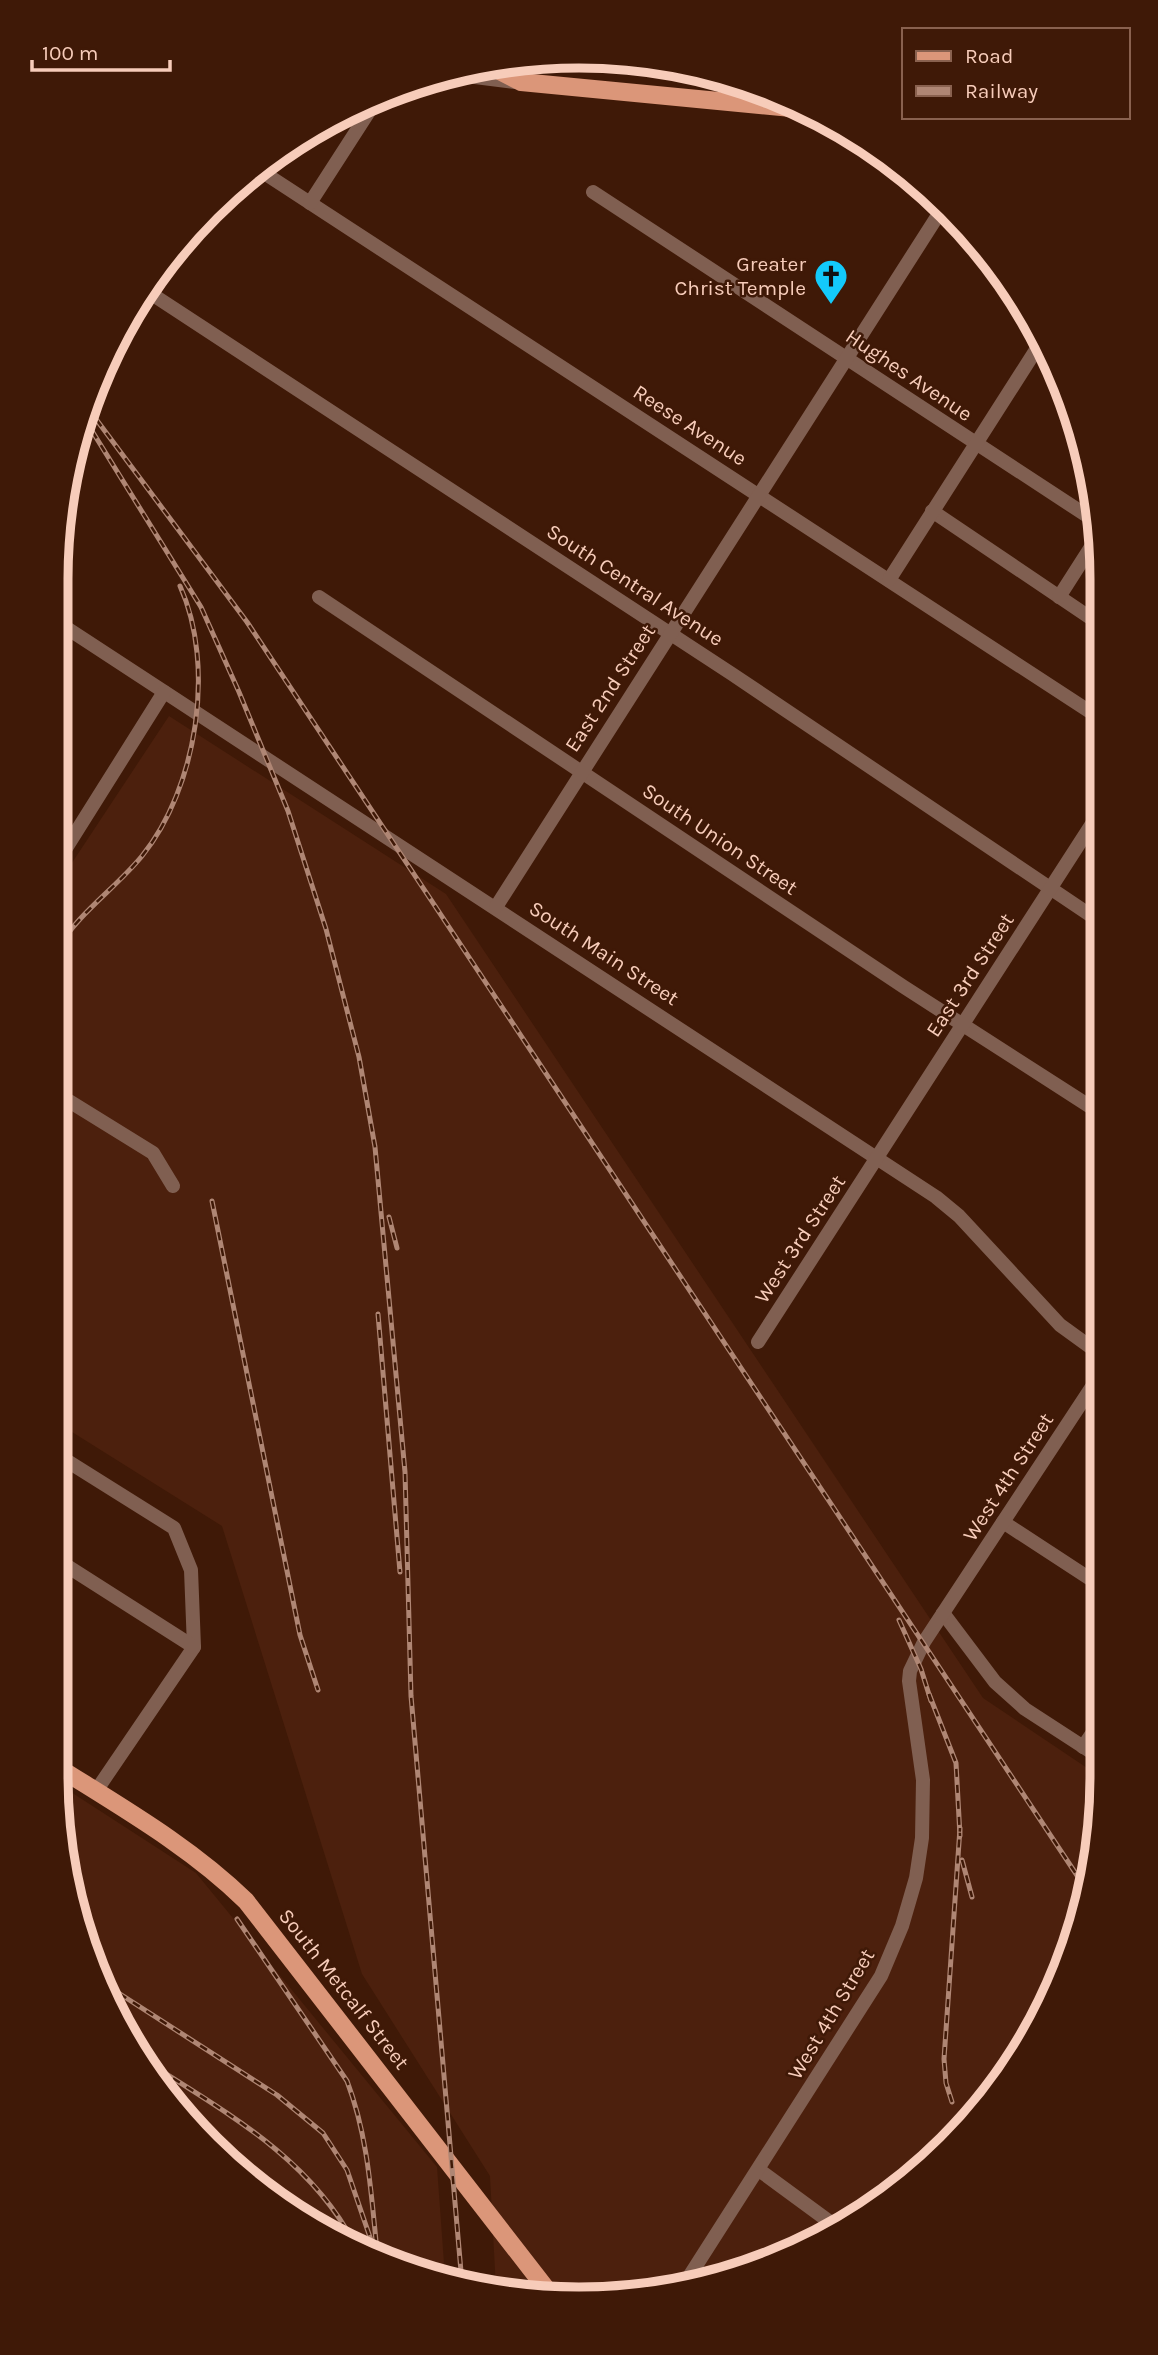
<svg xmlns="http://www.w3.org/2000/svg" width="1158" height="2355" font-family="Karla,sans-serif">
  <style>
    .built { fill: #4c200d }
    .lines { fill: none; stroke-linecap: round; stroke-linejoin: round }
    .minor { stroke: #805f51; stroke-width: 14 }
    .major { stroke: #db9679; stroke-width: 18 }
    .rail-casing { stroke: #af8674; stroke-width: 5 }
    .rail { stroke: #3f1907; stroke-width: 2.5; stroke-dasharray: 8; stroke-linecap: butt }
    .labels { text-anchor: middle; stroke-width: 5; stroke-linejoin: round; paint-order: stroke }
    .poi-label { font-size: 21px; fill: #f7ccba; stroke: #3f1907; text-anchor: end }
    .street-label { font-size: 21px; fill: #f7ccba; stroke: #3f1907 }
    .rim { fill: none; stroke: #f7ccba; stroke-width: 9 }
  </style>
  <rect width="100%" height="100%" fill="#3f1907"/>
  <g class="built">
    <polygon points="169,716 446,894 983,1698 1102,1778 1092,1878 1062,1977 972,2121 897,2191 811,2245 648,2294 496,2289 490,2176 362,1974 222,1526 56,1422 56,887"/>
    <polygon points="57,1783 196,1873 437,2167 445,2277 317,2229 234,2169 164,2095 84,1944"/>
  </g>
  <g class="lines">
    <g class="minor">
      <polyline points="451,74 515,82"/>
      <polyline points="258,169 1098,717"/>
      <polyline points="593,192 1098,523"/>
      <polyline points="310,203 379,96"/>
      <polyline points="144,289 732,674 1099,921"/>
      <polyline points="932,511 1098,623"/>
      <polyline points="889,580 1041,342"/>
      <polyline points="319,597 904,987 1100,1113"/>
      <polyline points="1059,597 1098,536"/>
      <polyline points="56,621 936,1197 959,1216 1060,1325 1100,1354"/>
      <polyline points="56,864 164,692"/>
      <polyline points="496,907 942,209"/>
      <polyline points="56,1093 153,1153 173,1186"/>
      <polyline points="758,1342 1099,813"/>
      <polyline points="56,1454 174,1528 191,1570 194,1647 96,1791"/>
      <polyline points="1003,1522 1101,1586"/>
      <polyline points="56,1559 194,1647"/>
      <polyline points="943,1613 995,1682 1025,1709 1102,1759"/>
      <polyline points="1083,1747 1102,1719"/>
      <polyline points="759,2170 838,2228"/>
      <polyline points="685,2283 881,1976 902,1926 916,1878 922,1838 923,1780 909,1681 910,1671 924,1642 1101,1373"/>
    </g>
    <g class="major">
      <polyline points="488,65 521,82 802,109"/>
      <path d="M 56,1766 C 121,1807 191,1847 246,1901 L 548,2291"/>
    </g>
    <defs>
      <g id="rail">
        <polyline points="87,407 247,622 1088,1892"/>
        <polyline points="84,418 201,607 239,692 288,811 326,929 359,1057 375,1147 405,1472 411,1696 462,2283"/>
        <path d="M 56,951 C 78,913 115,889 142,856 C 197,788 216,666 180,586"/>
        <polyline points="212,1201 300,1635 318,1690"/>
        <polyline points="389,1217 397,1248"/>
        <polyline points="378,1314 400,1572"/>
        <polyline points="899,1620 921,1669 931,1701"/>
        <polyline points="929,1694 956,1763 960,1836"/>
        <polyline points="962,1860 972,1897"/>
        <path d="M 237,1919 L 347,2081 C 368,2136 371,2193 377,2251"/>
        <polyline points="106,1985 277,2095 323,2133 347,2170 372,2243"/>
        <path d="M 146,2061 C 225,2112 309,2157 354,2243"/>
        <polyline points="952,2102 946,2083 944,2059 960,1828"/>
      </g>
    </defs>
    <use href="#rail" class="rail-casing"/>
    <use href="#rail" class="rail"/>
  </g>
  <defs>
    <symbol id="church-pin" viewBox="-11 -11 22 30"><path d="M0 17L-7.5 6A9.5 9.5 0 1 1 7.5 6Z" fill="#13cafb" stroke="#3f1907"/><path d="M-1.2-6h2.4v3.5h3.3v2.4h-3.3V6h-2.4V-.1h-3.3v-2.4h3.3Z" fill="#111"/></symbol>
  </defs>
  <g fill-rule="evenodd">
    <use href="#church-pin" x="812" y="257" width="38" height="52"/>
  </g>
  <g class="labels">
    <g class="poi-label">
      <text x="806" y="271">Greater<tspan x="806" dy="24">Christ Temple</tspan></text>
    </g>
    <g class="street-label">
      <text transform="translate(909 375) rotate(34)" y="7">Hughes Avenue</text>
      <text transform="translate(690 425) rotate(33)" y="7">Reese Avenue</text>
      <text transform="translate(635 585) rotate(33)" y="7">South Central Avenue</text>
      <text transform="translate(610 688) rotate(-57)" y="7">East 2nd Street</text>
      <text transform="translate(720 839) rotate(34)" y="7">South Union Street</text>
      <text transform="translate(604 953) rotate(33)" y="7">South Main Street</text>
      <text transform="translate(970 975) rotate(-57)" y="7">East 3rd Street</text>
      <text transform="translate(800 1239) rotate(-57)" y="7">West 3rd Street</text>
      <text transform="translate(1008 1477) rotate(-57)" y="7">West 4th Street</text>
      <text transform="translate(344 1989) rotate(52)" y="7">South Metcalf Street</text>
      <text transform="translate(831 2014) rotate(-59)" y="7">West 4th Street</text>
    </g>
  </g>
  <path d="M0 0H1158V2355H0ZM579 68H579A511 511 0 0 1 1090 579V1776A511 511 0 0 1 579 2287H579A511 511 0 0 1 68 1776V579A511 511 0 0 1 579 68Z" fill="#3f1907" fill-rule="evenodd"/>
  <path class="rim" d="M579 68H579A511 511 0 0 1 1090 579V1776A511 511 0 0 1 579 2287H579A511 511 0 0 1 68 1776V579A511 511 0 0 1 579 68Z"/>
  <rect x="902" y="28" width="228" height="91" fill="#3f1907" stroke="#89614f" stroke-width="2"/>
  <rect x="916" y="51" width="35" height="10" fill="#db9679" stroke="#89614f" stroke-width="2"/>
  <text x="965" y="63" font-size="21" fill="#f7ccba">Road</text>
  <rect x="916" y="86" width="35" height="10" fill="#af8674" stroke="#89614f" stroke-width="2"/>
  <text x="965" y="98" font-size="21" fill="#f7ccba">Railway</text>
  <path d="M32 60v10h138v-10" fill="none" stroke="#f7ccba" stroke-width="3.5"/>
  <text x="42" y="60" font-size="21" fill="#f7ccba" stroke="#3f1907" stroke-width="5" paint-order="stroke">100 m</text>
</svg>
